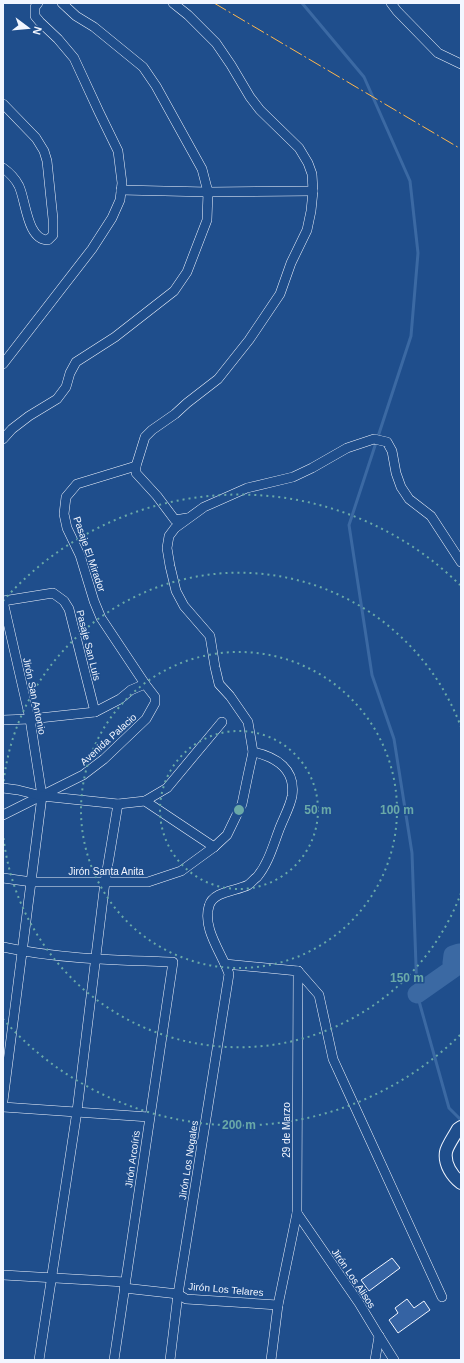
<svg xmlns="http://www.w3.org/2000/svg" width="464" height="1363" font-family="Helvetica,sans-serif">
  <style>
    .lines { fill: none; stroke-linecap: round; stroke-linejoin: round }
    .stream { stroke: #3b69a3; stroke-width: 3 }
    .river { stroke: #3b69a3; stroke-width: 19 }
    .building { fill: #3563a3; stroke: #f2f6ff }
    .minor-casing { stroke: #f2f6ff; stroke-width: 10 }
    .tertiary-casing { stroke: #f2f6ff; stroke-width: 14 }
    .minor { stroke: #1f4e8c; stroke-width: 9 }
    .tertiary { stroke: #1f4e8c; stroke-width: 12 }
    .power { stroke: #ffb74d; stroke-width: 1; stroke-dasharray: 14 3 2 3; stroke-linecap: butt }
    .ring { fill: none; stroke: #6aa9a8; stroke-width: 2; stroke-dasharray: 2 4 }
    .labels { text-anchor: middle; stroke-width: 3; stroke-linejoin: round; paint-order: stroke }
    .street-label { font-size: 10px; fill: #f2f6ff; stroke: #1f4e8c }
    .centre { fill: #6aa9a8; stroke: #1f4e8c; stroke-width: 2 }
    .ring-label { font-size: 12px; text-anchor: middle; font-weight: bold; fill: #6aa9a8; stroke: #1f4e8c; stroke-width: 3; stroke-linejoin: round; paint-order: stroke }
  </style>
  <rect width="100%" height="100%" fill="#1f4e8c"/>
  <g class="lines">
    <polyline class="stream" points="302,3 364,77 410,181 418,253 411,336 349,525 372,675 394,739 412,853 417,994 449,1108 461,1120"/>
    <polyline class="river" points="417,994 454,968 452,963 453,955 459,953 461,953"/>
  </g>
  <g class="building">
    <polygon points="392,1258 400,1268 369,1291 361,1280"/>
    <polygon points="407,1299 414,1308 424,1301 430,1310 398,1333 389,1320 398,1313 395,1308"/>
  </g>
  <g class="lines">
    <defs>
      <g id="minor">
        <polyline points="173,3 188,15 216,43 231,65 250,97 260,110 299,148 308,163 312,174 313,191 311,211 307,230 291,263 280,294 249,340 218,379 187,403 175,414 152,430 145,437 136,466 136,473 157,496 175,520 187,518"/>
        <polyline points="391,3 397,11 438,53 461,64"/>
        <path d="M 3,104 L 36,138 L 44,151 L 47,161 L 53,219 L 53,235 L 48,240 C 27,240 26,201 19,186 C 15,178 10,173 3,168"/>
        <polyline points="121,190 208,192 313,191"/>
        <polyline points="3,364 92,249 112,218 120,200 122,183 118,151 99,112 74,58 58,39 40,22 35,16 35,7 38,3"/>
        <polyline points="3,439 12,429 29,416 57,399 66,387 70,373 76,362 115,337 174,291 187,272 207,220 208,192 202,169 156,86 143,67 94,27 76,16 62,3"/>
        <polyline points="136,466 77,484 66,497 64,514 67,528 80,555 94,601 101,618 145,684"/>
        <polyline points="3,601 30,719 42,796 3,1101"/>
        <polyline points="3,601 53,593 64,601 69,609 95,712"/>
        <polyline points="3,720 30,719 95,712 120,699 131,690 145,684 155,697 155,703 146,719 104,759 83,775 3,815"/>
        <polyline points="3,788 18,790 42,796 118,804 145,801 214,847"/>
        <polyline points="145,801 167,788 222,722"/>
        <polyline points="3,878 32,882 148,882 181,871 214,847 227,835 242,804 248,775 253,752 248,722 230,696 219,684 215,667 210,636 184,606 176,591 170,566 167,548 169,536 175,528 204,507 247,488 293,477 312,468 347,448 374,439 387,442 392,451 396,473 401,487 409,499 431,516 461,562"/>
        <path d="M 3,947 C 58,959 117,960 173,962 L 114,1360"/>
        <polyline points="225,964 298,971 297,1213 278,1305 271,1360"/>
        <polyline points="298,971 319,995 333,1059 442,1297"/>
        <polyline points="3,1107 149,1117"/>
        <polyline points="297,1213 359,1303 379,1336 375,1360"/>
        <polyline points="3,1275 125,1282"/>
        <polyline points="124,1288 178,1294 186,1299 278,1305"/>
        <polyline points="379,1336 394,1360"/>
        <polyline points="39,1360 77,1111 105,882 118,804"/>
        <path d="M 170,1360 L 178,1294 L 229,974 C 222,953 202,929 209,906 C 213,891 237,891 248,885 C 251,883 254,879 257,877 C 268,864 273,846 279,830 C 283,819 290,807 292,796 C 296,769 276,757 253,752"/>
      </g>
      <path id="tertiary" d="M 461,1127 L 458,1129 C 455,1135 447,1146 446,1152 C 444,1164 452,1176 461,1183"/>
    </defs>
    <use href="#minor" class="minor-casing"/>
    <use href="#tertiary" class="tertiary-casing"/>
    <use href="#minor" class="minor"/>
    <use href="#tertiary" class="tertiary"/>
    <polyline class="power" points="214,3 461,149"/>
  </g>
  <g class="ring">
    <circle cx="239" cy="810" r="79"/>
    <circle cx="239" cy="810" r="158"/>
    <path d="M461 893A237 237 0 0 1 3 833M3 787A237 237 0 0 1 461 727"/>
    <path d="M460 1035A315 315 0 0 1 3 1019M3 601A315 315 0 0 1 460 585"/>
  </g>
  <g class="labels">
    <g class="street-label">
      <text transform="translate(90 554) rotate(71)" y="4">Pasaje El Mirador</text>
      <text transform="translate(89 645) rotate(76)" y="4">Pasaje San Luis</text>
      <text transform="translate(35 696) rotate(78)" y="4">Jirón San Antonio</text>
      <text transform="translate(108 739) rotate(-42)" y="4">Avenida Palacio</text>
      <text x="106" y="875">Jirón Santa Anita</text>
      <text transform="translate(286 1130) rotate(-90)" y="4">29 de Marzo</text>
      <text transform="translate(132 1159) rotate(-82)" y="4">Jirón Arcoíris</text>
      <text transform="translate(188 1160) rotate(-81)" y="4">Jirón Los Nogales</text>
      <text transform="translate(354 1278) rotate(56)" y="4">Jirón Los Alisos</text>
      <text transform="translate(226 1289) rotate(5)" y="4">Jirón Los Telares</text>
    </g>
  </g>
  <circle cx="239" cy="810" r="6" class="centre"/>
  <g class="ring-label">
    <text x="318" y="814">50 m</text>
    <text x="397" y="814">100 m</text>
    <text x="407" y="982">150 m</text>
    <text x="239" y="1129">200 m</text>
  </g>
  <rect width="464" height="1363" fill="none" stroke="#f2f6ff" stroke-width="8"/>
  <g transform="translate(28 28) rotate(106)" stroke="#1f4e8c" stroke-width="3" paint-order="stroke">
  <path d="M0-3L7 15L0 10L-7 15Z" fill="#f2f6ff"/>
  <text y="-6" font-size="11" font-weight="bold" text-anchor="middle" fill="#f2f6ff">N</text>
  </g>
</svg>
